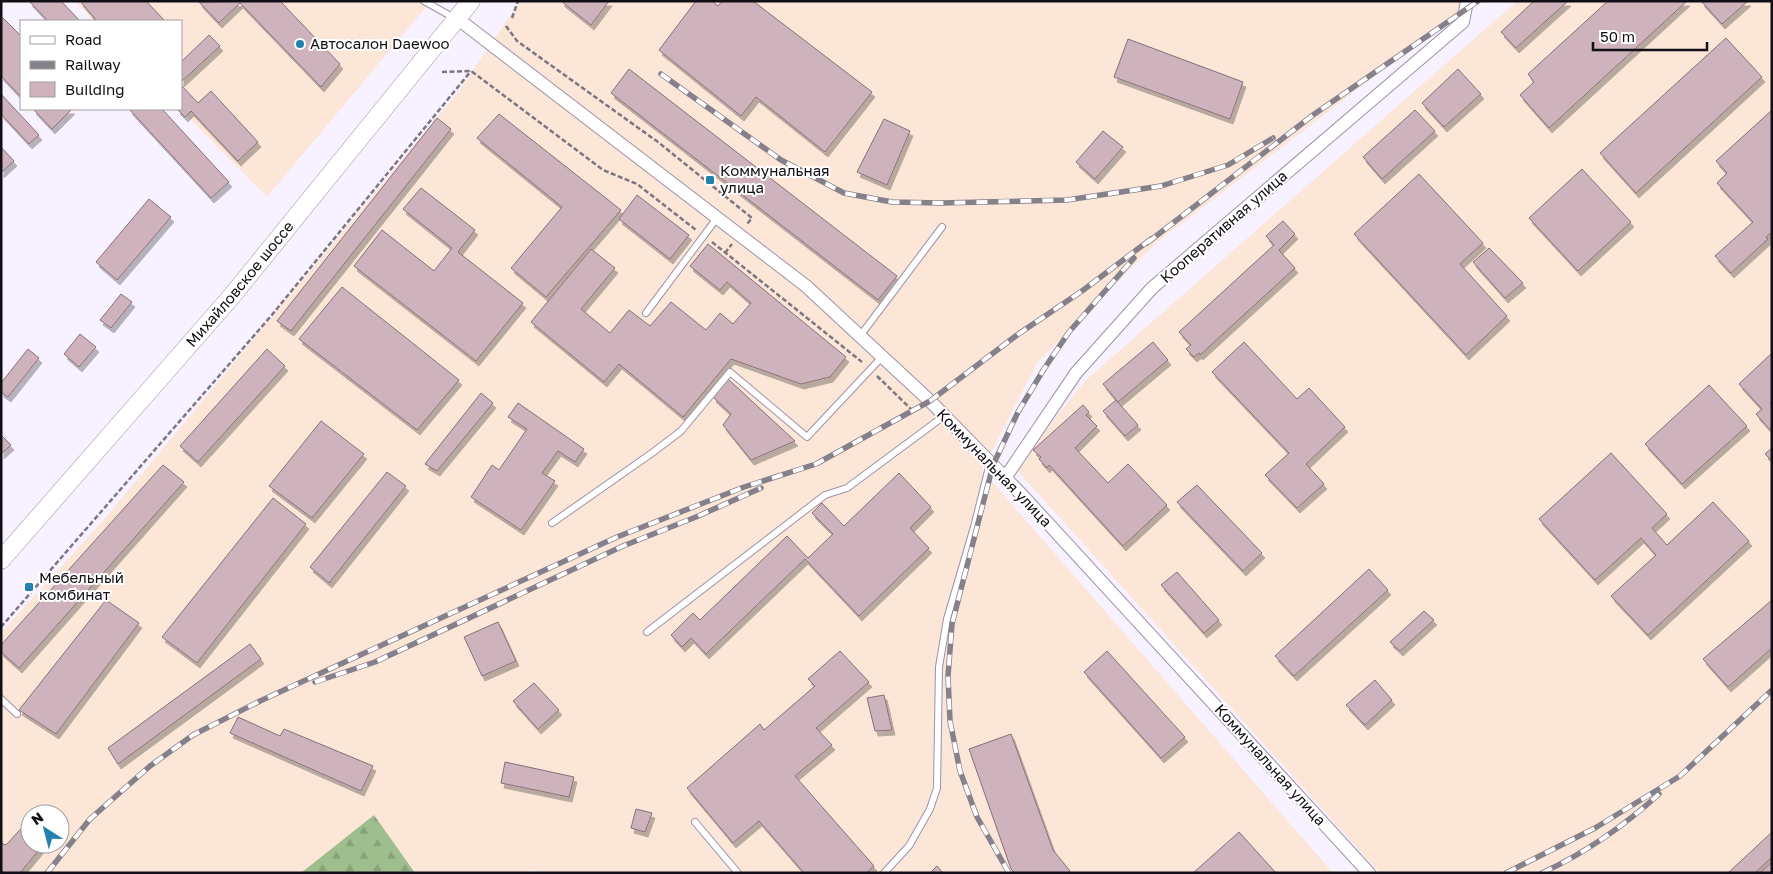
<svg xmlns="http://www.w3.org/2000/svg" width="1773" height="874" font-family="'Golos Text',sans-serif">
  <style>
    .industrial { fill: #fbe6d8; fill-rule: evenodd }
    .forest { fill: url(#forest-firs) }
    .building { fill: #ceb2bc; stroke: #886f78; filter: url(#shadow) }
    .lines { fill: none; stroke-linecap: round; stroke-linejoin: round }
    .lane-casing { stroke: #9d92a8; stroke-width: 8 }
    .street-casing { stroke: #9d92a8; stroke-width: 14 }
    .secondary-casing { stroke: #9d92a8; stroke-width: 19 }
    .path { stroke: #7c7680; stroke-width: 2.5; stroke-dasharray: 5 2.5; stroke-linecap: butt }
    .lane { stroke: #fff; stroke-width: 6 }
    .street { stroke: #fff; stroke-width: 12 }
    .secondary { stroke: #fff; stroke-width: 18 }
    .rail-casing { stroke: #85808a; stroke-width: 5.5 }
    .rail { stroke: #fff; stroke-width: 4; stroke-dasharray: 11; stroke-linecap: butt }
    .poi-dot { fill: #2281ad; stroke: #fff; stroke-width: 2 }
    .labels { text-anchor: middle; stroke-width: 4; stroke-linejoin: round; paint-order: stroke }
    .poi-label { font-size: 15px; fill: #120e15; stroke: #fff; text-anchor: start }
    .street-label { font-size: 15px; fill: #120e15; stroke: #fff }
  </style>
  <defs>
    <pattern id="forest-firs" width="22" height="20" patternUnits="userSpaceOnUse" patternTransform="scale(1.25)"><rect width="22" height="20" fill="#9fbe8d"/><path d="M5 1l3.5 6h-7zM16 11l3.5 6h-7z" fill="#88a279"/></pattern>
    <filter id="shadow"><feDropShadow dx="3" dy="5" stdDeviation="0" flood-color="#0004"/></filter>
  </defs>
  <rect width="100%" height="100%" fill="#f8f1ff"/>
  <g class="industrial">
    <polygon points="75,1 431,1 267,197 180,109 181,21 94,21"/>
    <path d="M 520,1 L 1473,1 L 1156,243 L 1037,363 L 982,470 L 1333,873 L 546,873 L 532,870 L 523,873 L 1,873 L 1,633 L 107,516 L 459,91 ZM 30,814 L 60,814 L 60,844 L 30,844 Z"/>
    <polygon points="1517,1 1772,1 1772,873 1380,873 1015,468 1085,381"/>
  </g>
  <polygon class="forest" points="374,815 415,873 301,873 306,869"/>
  <g class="building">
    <polygon points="29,1 61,1 80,21 48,21"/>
    <polygon points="80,1 146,1 165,21 97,21"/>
    <polygon points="280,1 340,64 321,87 240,3 219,23 199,2"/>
    <polygon points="561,1 609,1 591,25"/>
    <polygon points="696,1 712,1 718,6 722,1 753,1 872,92 825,152 756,97 741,116 659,50"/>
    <polygon points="1534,1 1568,1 1516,48 1501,32"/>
    <polygon points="1608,1 1687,1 1549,128 1520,95 1534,82 1528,74"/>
    <polygon points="1701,1 1748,1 1722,24"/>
    <polygon points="1,16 21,36 21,97 1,76"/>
    <polygon points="209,35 220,46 181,82 181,62"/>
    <polygon points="1726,38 1762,77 1636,193 1600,153"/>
    <polygon points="1128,39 1243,82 1230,119 1114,77"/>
    <polygon points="629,69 897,276 878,300 611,93"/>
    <polygon points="1458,69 1481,94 1444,127 1422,103"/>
    <polygon points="181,85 198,103 211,91 258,142 238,161 191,111 185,117 177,109 181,109"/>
    <polygon points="1,94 39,135 29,144 1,114"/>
    <polygon points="33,109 72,109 52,129"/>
    <polygon points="129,109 162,109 229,182 211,198"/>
    <polygon points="1415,110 1435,131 1382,179 1363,157"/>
    <polygon points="1772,110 1772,232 1766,237 1768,239 1731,273 1715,256 1753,222 1717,183 1727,173 1716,161"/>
    <polygon points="499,114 621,210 546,297 511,268 562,207 477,138"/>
    <polygon points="437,118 451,129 291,331 277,321"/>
    <polygon points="884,119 910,131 887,185 857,172"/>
    <polygon points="1103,131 1123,147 1095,179 1076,162"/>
    <polygon points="1,147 14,161 1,173"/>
    <polygon points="1582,169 1631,222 1578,271 1529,218"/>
    <polygon points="1419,174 1483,243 1460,264 1507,316 1466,355 1354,234"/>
    <polygon points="421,188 475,230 458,252 523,303 476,361 354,266 382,230 434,271 452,248 403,209"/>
    <polygon points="637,195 689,235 670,259 619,219"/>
    <polygon points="149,199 171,217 117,280 96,262"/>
    <polygon points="1283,221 1295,234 1279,250 1295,268 1200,355 1199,353 1194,357 1186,349 1191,345 1179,332 1274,245 1266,236"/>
    <polygon points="708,244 846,357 830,377 801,384 731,359 683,417 619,364 604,382 531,322 591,249 615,268 581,309 610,333 629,310 650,326 671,302 706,330 720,313 733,324 751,303 727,282 720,290 690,266"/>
    <polygon points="1489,248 1523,283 1505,298 1473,262"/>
    <polygon points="342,287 459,380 417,430 299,339"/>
    <polygon points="121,294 132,302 111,328 100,320"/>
    <polygon points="80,334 96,347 79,367 64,354"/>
    <polygon points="1153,342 1168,360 1118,402 1103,384"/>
    <polygon points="1244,342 1297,399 1309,388 1345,427 1306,464 1324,484 1297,508 1265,475 1289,453 1212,372"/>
    <polygon points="28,349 39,358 8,397 1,392 1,383"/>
    <polygon points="267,349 285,366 198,462 180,446"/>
    <polygon points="1772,353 1772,402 1770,403 1772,404 1772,432 1756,414 1762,409 1739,384"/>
    <polygon points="728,379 795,441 751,460 723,425 731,414 713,397"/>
    <polygon points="1709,385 1747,426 1682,484 1645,444"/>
    <polygon points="481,393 493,403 437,471 425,464"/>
    <polygon points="1116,400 1138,425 1125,436 1103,411"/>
    <polygon points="518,403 584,449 575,462 558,451 542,473 555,481 521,530 471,497 492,465 499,470 527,429 508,417"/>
    <polygon points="1083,405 1089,412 1086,415 1097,426 1075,448 1108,483 1128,464 1167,505 1123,546 1049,465 1047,468 1039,459 1041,457 1033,450"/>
    <polygon points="321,421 364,454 312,518 269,486"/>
    <polygon points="1,435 11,445 1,454"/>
    <polygon points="1772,448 1772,461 1765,454"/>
    <polygon points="1611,453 1667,514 1652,528 1667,545 1713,502 1749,541 1648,635 1611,596 1656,555 1641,538 1595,580 1539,519"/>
    <polygon points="163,465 184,482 19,668 1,652 1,645"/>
    <polygon points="387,472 406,486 329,583 310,567"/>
    <polygon points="899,473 931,507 910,528 929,548 859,616 805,559 706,654 691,638 682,647 671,635 693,613 700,620 787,536 808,558 833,534 812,513 822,503 844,526"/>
    <polygon points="1197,485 1262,553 1243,571 1177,502"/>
    <polygon points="273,498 306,524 197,663 162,637"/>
    <polygon points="1369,569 1388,590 1294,676 1275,656"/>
    <polygon points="1177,572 1219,620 1204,633 1161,585"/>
    <polygon points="106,600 139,623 56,734 19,710"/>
    <polygon points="1772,600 1772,648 1728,687 1703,659"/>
    <polygon points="1424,611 1434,620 1400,651 1390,642"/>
    <polygon points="498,622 516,661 482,676 464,637"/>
    <polygon points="250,644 261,659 118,764 108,748"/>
    <polygon points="840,651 869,682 816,728 832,745 795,776 874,866 866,873 804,873 759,821 733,843 687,788 760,724 764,730 815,686 808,679"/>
    <polygon points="1107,651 1185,737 1161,758 1084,672"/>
    <polygon points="1375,680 1392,700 1365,725 1346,705"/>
    <polygon points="534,683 559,710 538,729 513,701"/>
    <polygon points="884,695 892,730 875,731 867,698"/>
    <polygon points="238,717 280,736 284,729 373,766 361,791 230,733"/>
    <polygon points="1011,734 1053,850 1070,871 1068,873 1015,873 1011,869 969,749"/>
    <polygon points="505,762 574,777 569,797 501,783"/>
    <polygon points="636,809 652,813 645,832 631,828"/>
    <polygon points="30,819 30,844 44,844 20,873 6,873 1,871 1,843 6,845"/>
    <polygon points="1239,832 1276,873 1193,873"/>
    <polygon points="1772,832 1772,857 1755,873 1728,873"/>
    <polygon points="1772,862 1772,873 1760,873"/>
    <polygon points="937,866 943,873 930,873"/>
  </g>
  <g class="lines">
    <defs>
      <g id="lane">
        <polyline points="424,1 456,19"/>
        <polyline points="646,313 717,218"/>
        <polyline points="860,336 942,227"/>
        <polyline points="552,523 652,453 681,431 730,372 807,437 882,357"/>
        <polyline points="647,632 825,495 847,488 944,416"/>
        <polyline points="1,699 17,714"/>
        <polyline points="695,822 738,873"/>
        <polyline points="884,873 909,846 930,809 937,788 939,667 947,619 974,527 990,463"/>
      </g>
      <g id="street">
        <polyline points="458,19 806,286 930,401 1022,495 1369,873"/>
        <polyline points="1005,478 1076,373 1152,288 1463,22 1467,1"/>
      </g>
      <g id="secondary">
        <path id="s1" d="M 1,560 L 231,297 L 471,1"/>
      </g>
    </defs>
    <use href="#lane" class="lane-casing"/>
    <use href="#street" class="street-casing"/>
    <use href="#secondary" class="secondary-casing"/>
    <g class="path">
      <polyline points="512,18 518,1"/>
      <polyline points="506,26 517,41 658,142 752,218 747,224"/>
      <polyline points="442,72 471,71 603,170 637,184 696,230"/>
      <polyline points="712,242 862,362"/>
      <polyline points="725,253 732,244"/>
      <polyline points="877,376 913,411"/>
      <polyline points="1,627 271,316 471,71"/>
    </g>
    <use href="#lane" class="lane"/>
    <use href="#street" class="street"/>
    <use href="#secondary" class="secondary"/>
    <defs>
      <g id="rail">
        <polyline points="661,74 781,160 844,193 892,202 940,203 1067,200 1161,186 1228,165 1273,138"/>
        <polyline points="1147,243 1313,115 1478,1"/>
        <polyline points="315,682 375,662 623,546 696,517 761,488"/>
        <polyline points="47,873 90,819 150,766 193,735 260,701 617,537 744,487 816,464 930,401 1017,335 1082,291 1151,239"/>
        <polyline points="1009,873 977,817 960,771 950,721 948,676 952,624 993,465 1018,412 1044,369 1069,332 1134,258"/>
        <polyline points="1506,873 1595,828 1680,776 1772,690"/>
        <path d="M 1542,873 C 1585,853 1624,826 1659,794"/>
      </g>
    </defs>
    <use href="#rail" class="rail-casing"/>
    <use href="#rail" class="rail"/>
  </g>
  <g class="poi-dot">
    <circle cx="300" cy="44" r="5"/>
    <rect x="705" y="175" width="10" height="10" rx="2.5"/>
    <rect x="24" y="582" width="10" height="10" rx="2.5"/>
  </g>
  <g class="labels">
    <g class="poi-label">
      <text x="310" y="49">Автосалон Daewoo</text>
      <text x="720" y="176">Коммунальная<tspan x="720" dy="17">улица</tspan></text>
      <text x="39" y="583">Мебельный<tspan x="39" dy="17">комбинат</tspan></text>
    </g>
    <g class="street-label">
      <text transform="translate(1224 227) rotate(-41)" y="5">Кооперативная улица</text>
      <text dy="5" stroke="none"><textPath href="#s1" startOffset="365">Михайловское шоссе</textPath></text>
      <text transform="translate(994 468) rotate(46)" y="5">Коммунальная улица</text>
      <text transform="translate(1270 765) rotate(48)" y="5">Коммунальная улица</text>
    </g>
  </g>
  <rect width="1773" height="874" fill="none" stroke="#120e15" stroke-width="5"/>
  <rect x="20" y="20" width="162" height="90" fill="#ffffff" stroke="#a09fa1"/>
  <rect x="30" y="36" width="25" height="8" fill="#ffffff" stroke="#a09fa1"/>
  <text x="65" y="45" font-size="15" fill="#120e15">Road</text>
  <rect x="30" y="61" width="25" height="8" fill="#85808a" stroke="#a09fa1"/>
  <text x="65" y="70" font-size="15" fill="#120e15">Railway</text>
  <rect x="30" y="82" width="25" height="15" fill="#ceb2bc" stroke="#a09fa1"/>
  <text x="65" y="95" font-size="15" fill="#120e15">Building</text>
  <g transform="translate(45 829) rotate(324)"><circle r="24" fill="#ffffff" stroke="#a09fa1"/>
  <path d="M0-4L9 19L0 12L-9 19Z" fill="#2281ad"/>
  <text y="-8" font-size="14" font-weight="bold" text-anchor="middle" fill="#120e15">N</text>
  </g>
  <path d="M1593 42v8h114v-8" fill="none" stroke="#120e15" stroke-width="2.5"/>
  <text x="1600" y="42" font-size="15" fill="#120e15" stroke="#ffffff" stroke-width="4" paint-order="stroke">50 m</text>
</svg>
